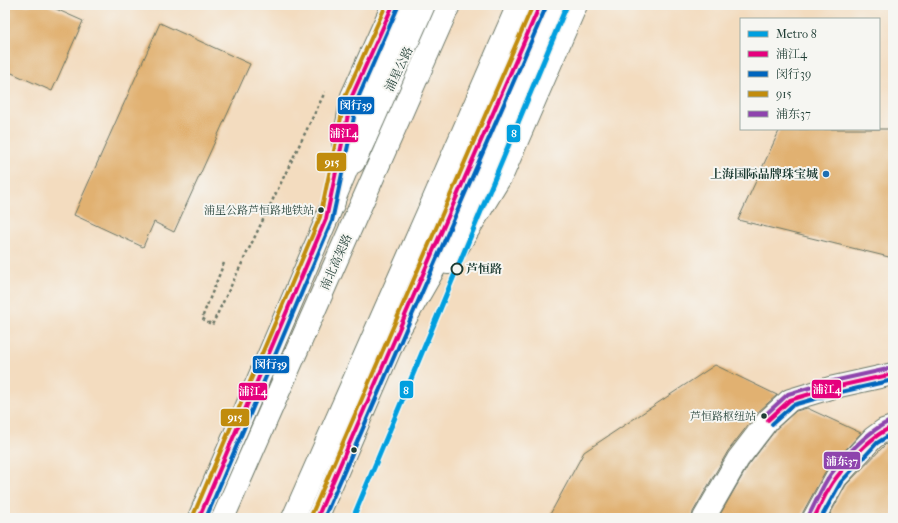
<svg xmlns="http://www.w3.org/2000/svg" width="898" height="523" font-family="'IM FELL French Canon','Noto Serif SC',serif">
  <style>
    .building { fill: #e1b171 }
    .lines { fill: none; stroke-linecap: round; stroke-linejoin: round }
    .minor-casing { stroke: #697565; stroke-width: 24 }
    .major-casing { stroke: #697565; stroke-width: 24 }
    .highway-casing { stroke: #697565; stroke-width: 24 }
    .path { stroke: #697565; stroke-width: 2.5; stroke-dasharray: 3 3; stroke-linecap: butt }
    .minor { stroke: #fff; stroke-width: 22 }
    .major { stroke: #fff; stroke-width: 22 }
    .highway { stroke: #fff; stroke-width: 22 }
    .highway-bridge-casing { stroke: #697565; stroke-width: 24; stroke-linecap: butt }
    .highway-bridge { stroke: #fff; stroke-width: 22 }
    .bus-1-casing { stroke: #f6f6f2; stroke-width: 7 }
    .bus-2-casing { stroke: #f6f6f2; stroke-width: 7 }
    .bus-3-casing { stroke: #f6f6f2; stroke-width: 7 }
    .bus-4-casing { stroke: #f6f6f2; stroke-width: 7 }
    .bus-1 { stroke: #e5007d; stroke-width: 4 }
    .bus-2 { stroke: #0065bd; stroke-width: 4 }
    .bus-3 { stroke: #c18c0d; stroke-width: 4 }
    .bus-4 { stroke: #8e44ad; stroke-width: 4 }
    .metro-1-casing { stroke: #f6f6f2; stroke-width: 8 }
    .metro-1 { stroke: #009fdf; stroke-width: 5 }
    .poi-dot { fill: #1f6fb2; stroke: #f6f6f2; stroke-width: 1.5 }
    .bus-dot { fill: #1f3d34; stroke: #f6f6f2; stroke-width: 1.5 }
    .stop-dot { fill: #f6f6f2; stroke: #1f3d34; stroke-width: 2 }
    .labels { text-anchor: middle; stroke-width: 4; stroke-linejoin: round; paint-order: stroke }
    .bus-label { font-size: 11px; fill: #1f3d34; stroke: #f6f6f2; text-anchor: end }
    .street-label { font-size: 12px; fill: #1f3d34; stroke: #f6f6f2 }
    .poi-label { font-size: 12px; font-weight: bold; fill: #1f3d34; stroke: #f6f6f2; text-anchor: end }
    .stop-label { font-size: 12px; font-weight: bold; fill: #1f3d34; stroke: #f6f6f2; text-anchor: start }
    .line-badge { stroke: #f6f6f2; stroke-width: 1.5 }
    .badge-label { font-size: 11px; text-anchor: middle; font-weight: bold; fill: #fff }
  </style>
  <rect width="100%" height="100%" fill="#f6f6f2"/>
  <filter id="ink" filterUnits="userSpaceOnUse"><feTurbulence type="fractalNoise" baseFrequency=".025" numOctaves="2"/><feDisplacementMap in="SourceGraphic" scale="8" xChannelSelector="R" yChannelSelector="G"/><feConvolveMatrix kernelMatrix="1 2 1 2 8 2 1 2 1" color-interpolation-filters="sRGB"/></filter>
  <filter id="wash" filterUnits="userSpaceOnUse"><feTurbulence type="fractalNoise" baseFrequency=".012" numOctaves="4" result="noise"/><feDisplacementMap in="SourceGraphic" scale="16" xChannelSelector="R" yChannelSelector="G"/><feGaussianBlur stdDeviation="0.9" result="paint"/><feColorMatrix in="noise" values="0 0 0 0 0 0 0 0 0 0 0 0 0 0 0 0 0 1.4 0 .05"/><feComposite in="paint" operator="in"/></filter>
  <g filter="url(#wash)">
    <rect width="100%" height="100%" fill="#f3dcbf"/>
    <g id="blocks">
      <g class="building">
        <polygon points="5,5 47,5 83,21 52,91 5,70"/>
        <polygon points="160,23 250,64 174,232 154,222 143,247 74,215"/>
        <polygon points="780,129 893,129 893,258 738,220"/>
        <polygon points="715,365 777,395 758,412 728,451 693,512 692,518 548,518 584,452"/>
        <polygon points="807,408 861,433 825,472 803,512 802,518 718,518 748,466 777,428 796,411"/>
        <polygon points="886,444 893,448 893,518 828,518 846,485"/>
      </g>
    </g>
  </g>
  <g filter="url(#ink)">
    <use href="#blocks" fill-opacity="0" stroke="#697565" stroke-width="1"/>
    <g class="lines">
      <defs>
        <g id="minor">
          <polyline points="704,518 738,459 768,420 790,400 830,388 893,374"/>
          <polyline points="814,518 836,478 873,438 884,430 893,427"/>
        </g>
        <g id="major">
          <polyline points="343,146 352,96 393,5"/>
          <polyline points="354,162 430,5"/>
          <polyline points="448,263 503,173 576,5"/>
          <polyline points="425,269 540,5"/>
          <polyline points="199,518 334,202"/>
          <polyline points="317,518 407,310"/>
        </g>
        <g id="highway">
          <polyline points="326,219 348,166 362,106 407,5"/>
          <polyline points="400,328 453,236 488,165 556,5"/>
          <polyline points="293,518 429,210"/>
        </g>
      </defs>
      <use href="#minor" class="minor-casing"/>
      <use href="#major" class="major-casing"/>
      <use href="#highway" class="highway-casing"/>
      <polyline class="path" points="224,263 202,318 212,325 325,92"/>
      <use href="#minor" class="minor"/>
      <use href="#major" class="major"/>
      <use href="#highway" class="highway"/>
      <defs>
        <g id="highway-bridge">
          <polyline points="429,210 518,5"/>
          <polyline points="223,518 449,5"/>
        </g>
      </defs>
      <use href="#highway-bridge" class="highway-bridge-casing"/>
      <use href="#highway-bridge" class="highway-bridge"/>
      <defs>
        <g id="bus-1">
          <polyline points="768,420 790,400 830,388 893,374"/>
          <polyline points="199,518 326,219 352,96 393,5"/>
          <polyline points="317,518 540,5"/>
          <path d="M 814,518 C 821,505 827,489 836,478 C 849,461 874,433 893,427"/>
        </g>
        <g id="bus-2">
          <polyline points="772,424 793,405 832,394 893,380"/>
          <polyline points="206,518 332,221 358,98 398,7"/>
          <polyline points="324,518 546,7"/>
          <polyline points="821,518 841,482 877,443 893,433"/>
        </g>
        <g id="bus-3">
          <polyline points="193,516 320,217 346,94 386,5"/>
          <polyline points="311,516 533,5"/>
        </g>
        <g id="bus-4">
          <polyline points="764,416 788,394 829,382 892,368"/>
          <path d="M 809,515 C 816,502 822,486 831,474 C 844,457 871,428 891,421"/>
        </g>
      </defs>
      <use href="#bus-1" class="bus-1-casing"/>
      <use href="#bus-2" class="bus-2-casing"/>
      <use href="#bus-3" class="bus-3-casing"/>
      <use href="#bus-4" class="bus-4-casing"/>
      <use href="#bus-1" class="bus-1"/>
      <use href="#bus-2" class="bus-2"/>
      <use href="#bus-3" class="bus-3"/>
      <use href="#bus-4" class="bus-4"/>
      <defs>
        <polyline id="metro-1" points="353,518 567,5"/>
      </defs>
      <use href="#metro-1" class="metro-1-casing"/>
      <use href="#metro-1" class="metro-1"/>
    </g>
  </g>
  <circle class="poi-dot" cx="826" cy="174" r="4"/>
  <g class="bus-dot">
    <circle cx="321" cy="210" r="3.5"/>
    <circle cx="764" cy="416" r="3.5"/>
    <circle cx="354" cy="450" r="3.5"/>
  </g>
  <circle class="stop-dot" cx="457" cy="269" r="5.5"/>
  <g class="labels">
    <g class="bus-label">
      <text x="314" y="214">浦星公路芦恒路地铁站</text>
      <text x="756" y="420">芦恒路枢纽站</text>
    </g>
    <g class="street-label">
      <text transform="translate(399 69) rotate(-64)" y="4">浦星公路</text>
      <text transform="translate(336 262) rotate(-66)" y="4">南北高架路</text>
    </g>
    <g class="poi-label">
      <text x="818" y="178">上海国际品牌珠宝城</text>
    </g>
    <g class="stop-label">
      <text x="466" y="273">芦恒路</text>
    </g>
  </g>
  <g class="line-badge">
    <rect x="337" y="96" width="38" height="19" rx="4" fill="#0065bd"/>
    <rect x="329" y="123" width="30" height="20" rx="4" fill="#e5007d"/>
    <rect x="506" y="124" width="15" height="19" rx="4" fill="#009fdf"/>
    <rect x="316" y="152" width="31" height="20" rx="4" fill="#c18c0d"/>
    <rect x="252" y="355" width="38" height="19" rx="4" fill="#0065bd"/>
    <rect x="811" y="379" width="31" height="20" rx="4" fill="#e5007d"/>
    <rect x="399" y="380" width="15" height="19" rx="4" fill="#009fdf"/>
    <rect x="238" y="382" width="30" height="19" rx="4" fill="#e5007d"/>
    <rect x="220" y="408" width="30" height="19" rx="4" fill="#c18c0d"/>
    <rect x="823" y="451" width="38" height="19" rx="4" fill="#8e44ad"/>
  </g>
  <g class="badge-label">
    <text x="356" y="109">闵行39</text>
    <text x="344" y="137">浦江4</text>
    <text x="514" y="137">8</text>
    <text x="332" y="166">915</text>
    <text x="271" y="368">闵行39</text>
    <text x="827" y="393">浦江4</text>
    <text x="406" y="394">8</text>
    <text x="253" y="395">浦江4</text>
    <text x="235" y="421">915</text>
    <text x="842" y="465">浦东37</text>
  </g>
  <rect width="898" height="523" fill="none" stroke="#f6f6f2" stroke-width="20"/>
  <rect x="740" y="18" width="140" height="112" fill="#f6f6f2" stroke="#a0aca6"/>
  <rect x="748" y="31" width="20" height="6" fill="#009fdf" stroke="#a0aca6"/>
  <text x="776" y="38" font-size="12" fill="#1f3d34">Metro 8</text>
  <rect x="748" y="51" width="20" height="6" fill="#e5007d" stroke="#a0aca6"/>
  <text x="776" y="58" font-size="12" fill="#1f3d34">浦江4</text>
  <rect x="748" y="71" width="20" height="6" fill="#0065bd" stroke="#a0aca6"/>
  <text x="776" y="78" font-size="12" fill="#1f3d34">闵行39</text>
  <rect x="748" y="91" width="20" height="6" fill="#c18c0d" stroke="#a0aca6"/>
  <text x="776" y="98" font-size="12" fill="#1f3d34">915</text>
  <rect x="748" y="111" width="20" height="6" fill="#8e44ad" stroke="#a0aca6"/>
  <text x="776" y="118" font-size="12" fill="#1f3d34">浦东37</text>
</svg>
